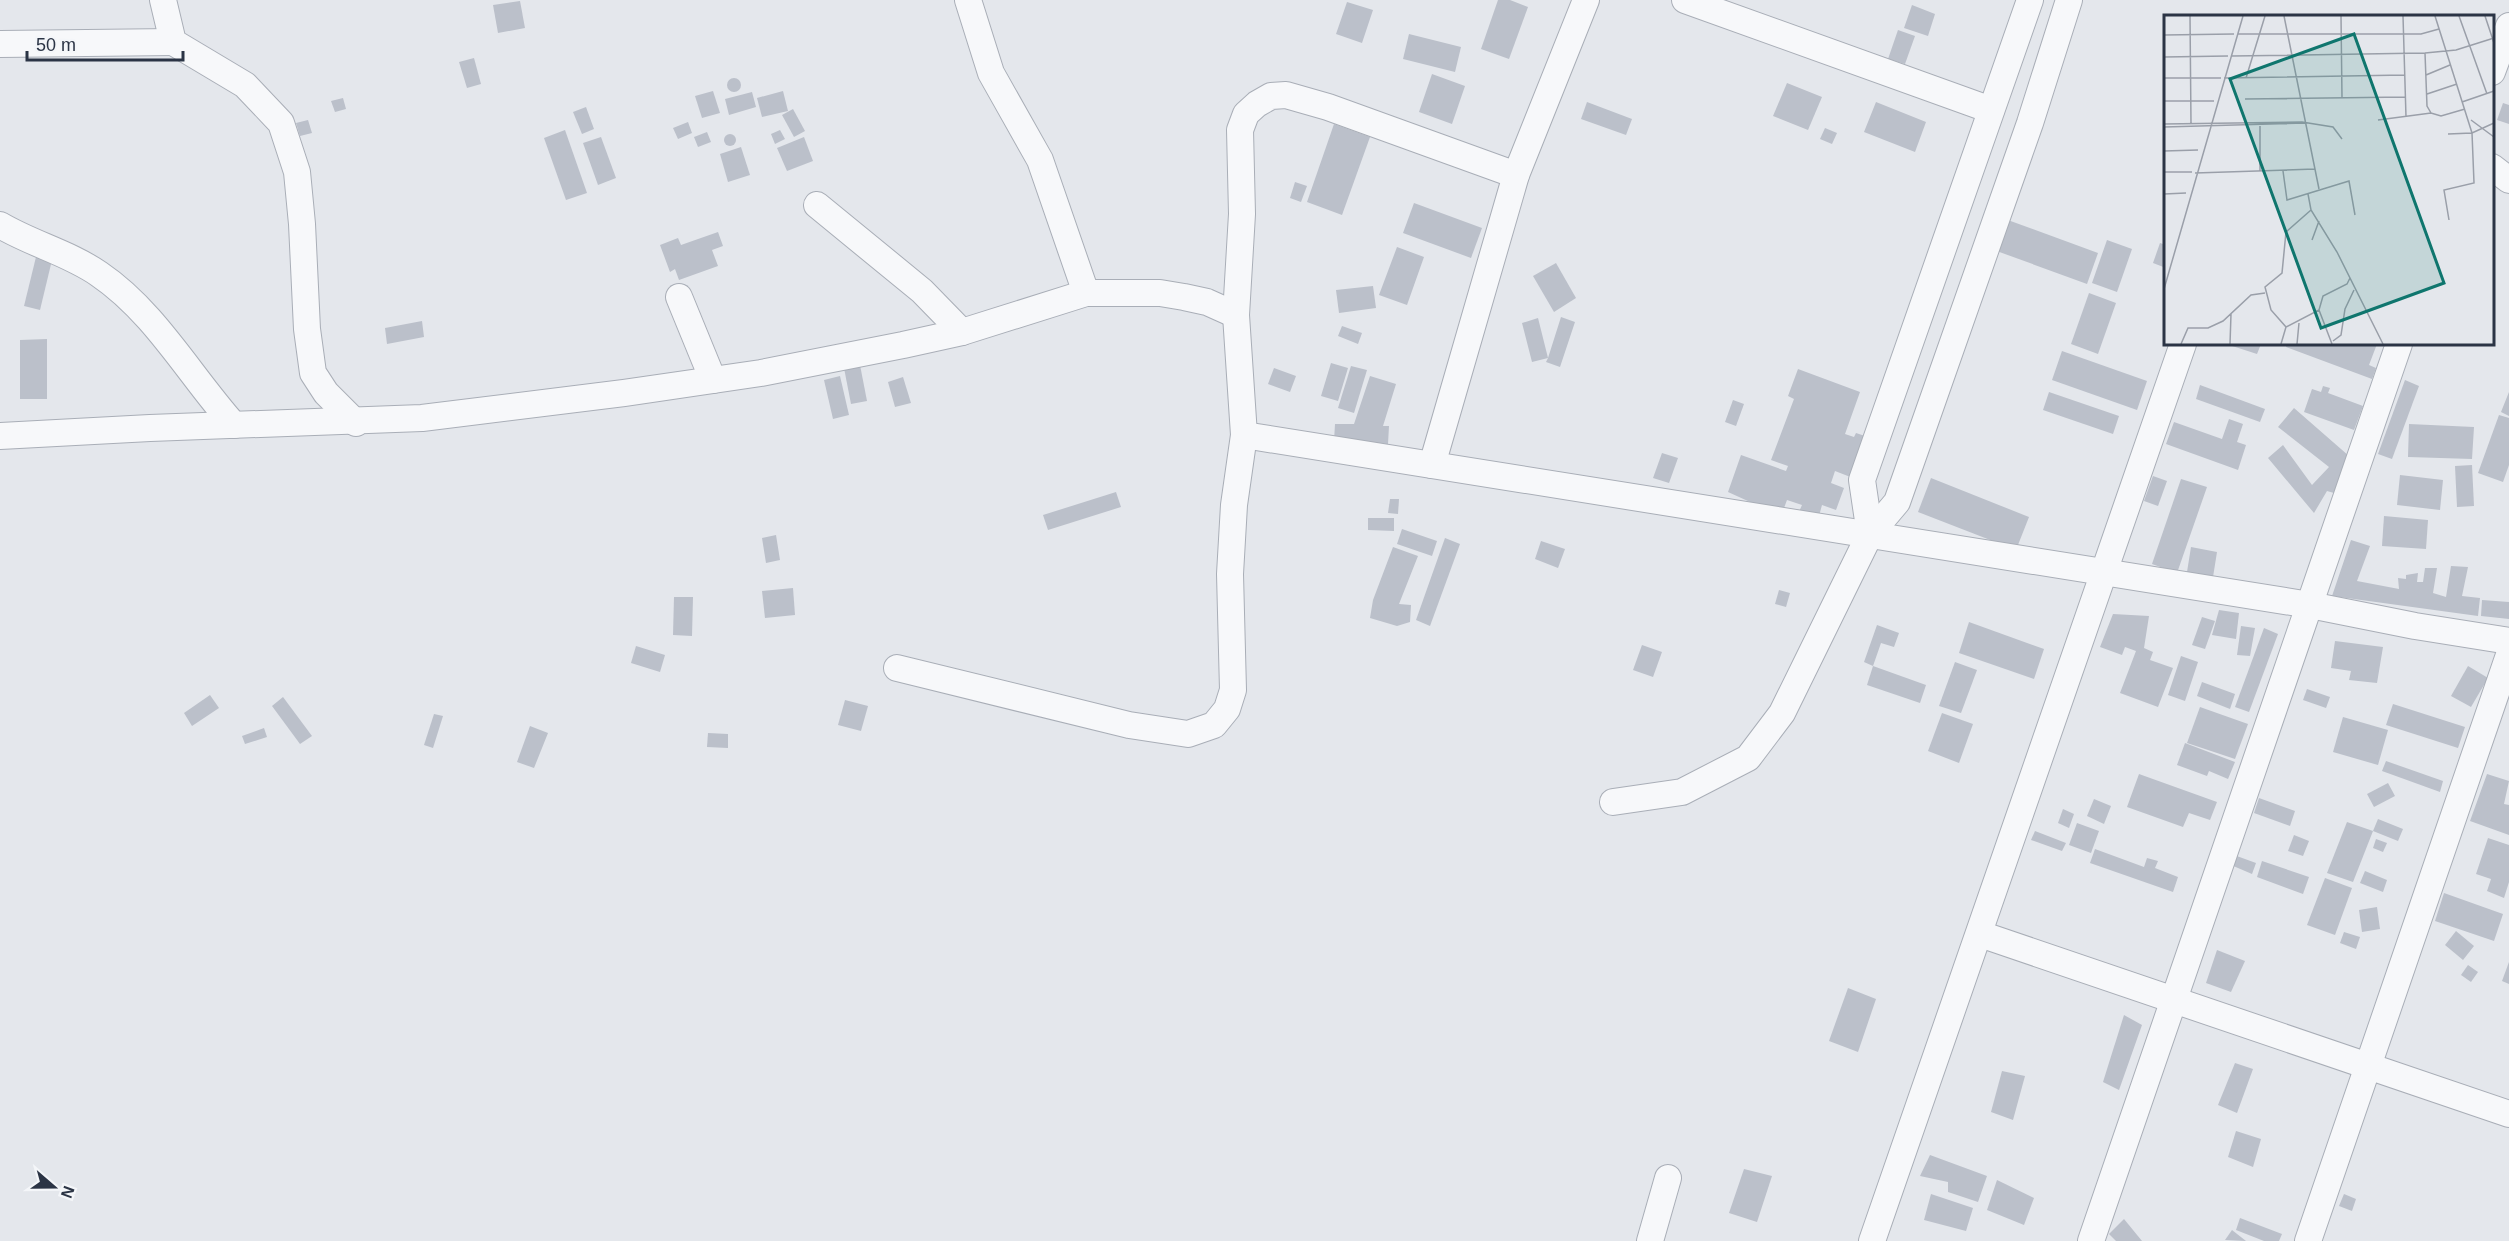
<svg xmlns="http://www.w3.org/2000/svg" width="2509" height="1241" font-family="Helvetica,sans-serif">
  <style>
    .building { fill: #bbc0ca }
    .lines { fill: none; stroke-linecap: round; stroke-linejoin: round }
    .minor-casing { stroke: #a9aeb7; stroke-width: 28 }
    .minor { stroke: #f7f8fa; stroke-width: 26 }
    .inset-road { fill: none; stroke: #9a9fa9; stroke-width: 1.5 }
    .view { fill: #0f766e; fill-opacity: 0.15; stroke: #0f766e; stroke-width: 3 }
    .inset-edge { fill: none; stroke: #2b3445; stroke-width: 3 }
  </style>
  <rect width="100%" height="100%" fill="#e4e7ec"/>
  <g class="building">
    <polygon points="1498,0 1510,0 1528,7 1509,59 1481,49"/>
    <polygon points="520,1 525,28 498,33 493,5"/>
    <polygon points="1347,2 1373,10 1362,43 1336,34"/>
    <polygon points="1912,5 1935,14 1928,36 1904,28"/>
    <polygon points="1898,30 1915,36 1905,64 1888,59"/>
    <polygon points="1409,34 1461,47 1455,72 1403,59"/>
    <polygon points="474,58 481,84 467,88 459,62"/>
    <polygon points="1432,74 1465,86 1452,124 1419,112"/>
    <circle cx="734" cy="85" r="7"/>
    <polygon points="1787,83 1822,97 1808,130 1773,116"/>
    <polygon points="713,91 720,113 702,118 695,96"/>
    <polygon points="783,91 788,111 762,117 757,98"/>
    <polygon points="752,92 756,107 729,115 725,99"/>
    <polygon points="343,98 346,109 335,112 331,101"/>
    <polygon points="1587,102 1632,119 1626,135 1581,119"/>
    <polygon points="1876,102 1926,122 1915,152 1864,132"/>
    <polygon points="2503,103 2509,105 2509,124 2497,120"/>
    <polygon points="586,107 594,129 582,134 573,112"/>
    <polygon points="793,109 805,131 794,137 782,115"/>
    <polygon points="308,120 312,133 300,136 296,123"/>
    <polygon points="688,122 692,133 678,139 673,128"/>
    <polygon points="1334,124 1370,137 1342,215 1307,202"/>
    <polygon points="1825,128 1837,133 1832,144 1820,139"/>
    <polygon points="565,130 587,193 566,200 544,138"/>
    <polygon points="780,130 785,139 775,144 771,134"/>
    <polygon points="707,132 711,142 698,147 694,137"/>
    <circle cx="730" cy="140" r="6"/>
    <polygon points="601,137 616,178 598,185 583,143"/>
    <polygon points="804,137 813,161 787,171 777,148"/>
    <polygon points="741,147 750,175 728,182 720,154"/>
    <polygon points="1295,182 1307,186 1301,202 1290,198"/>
    <polygon points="1414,203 1482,228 1471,258 1403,233"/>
    <polygon points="2005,219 2098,253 2087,284 1994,250"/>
    <polygon points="718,232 723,246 712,250 718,266 679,280 675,269 670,272 660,245 678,238 681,245"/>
    <polygon points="2107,240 2132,249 2117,292 2092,283"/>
    <polygon points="2160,243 2166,245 2166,268 2153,263"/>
    <polygon points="1397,247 1424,257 1407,305 1379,295"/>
    <polygon points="36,257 52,260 40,310 24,306"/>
    <polygon points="1556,263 1576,298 1554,312 1533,276"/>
    <polygon points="1373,286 1376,308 1339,313 1336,290"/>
    <polygon points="2089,293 2116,303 2098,354 2071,344"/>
    <polygon points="1561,317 1575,322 1560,367 1546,362 1548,358 1532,362 1522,323 1538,318 1548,358"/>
    <polygon points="422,321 424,337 387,344 385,328"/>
    <polygon points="1342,326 1362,333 1358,344 1338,336"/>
    <polygon points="47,339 47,399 20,399 20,340"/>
    <polygon points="2226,344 2261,344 2257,354"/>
    <polygon points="2287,344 2377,344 2369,365 2376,368 2372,379 2286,347"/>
    <polygon points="2062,351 2147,381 2137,410 2052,380"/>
    <polygon points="1331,363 1348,368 1338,401 1321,396"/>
    <polygon points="860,365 867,401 851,404 844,368"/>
    <polygon points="1351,366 1367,370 1354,413 1338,408"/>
    <polygon points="1274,368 1296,376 1290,392 1268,384"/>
    <polygon points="1798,369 1860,392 1845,434 1854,437 1856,433 1868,437 1853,478 1835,471 1831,483 1844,488 1836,510 1822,505 1819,516 1798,514 1802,505 1787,500 1781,516 1728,492 1741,455 1786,471 1788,466 1771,460 1794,399 1788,396"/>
    <polygon points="840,376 849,415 833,419 824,380"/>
    <polygon points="1370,376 1396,384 1383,426 1389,426 1388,444 1334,441 1335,424 1354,424"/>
    <polygon points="903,377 911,403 895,407 888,382"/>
    <polygon points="2405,380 2419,386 2392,459 2378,454"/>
    <polygon points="2200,385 2265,409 2260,422 2196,399"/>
    <polygon points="2323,386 2330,388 2328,393 2363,406 2354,430 2304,412 2312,389 2321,392"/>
    <polygon points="2049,392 2119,416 2113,434 2043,410"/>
    <polygon points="2509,392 2509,416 2501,412"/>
    <polygon points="1733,400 1744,404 1736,426 1725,422"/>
    <polygon points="2294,408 2349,456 2334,493 2327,491 2314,513 2268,458 2283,445 2312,485 2329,467 2278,427"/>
    <polygon points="2499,415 2509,418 2509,465 2503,482 2478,473"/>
    <polygon points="2229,419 2243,424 2237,442 2246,445 2238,470 2166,444 2174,422 2222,439"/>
    <polygon points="2409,424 2474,427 2472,459 2408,457"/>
    <polygon points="1662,453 1678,458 1669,483 1653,478"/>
    <polygon points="2472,465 2474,506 2457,507 2455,466"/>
    <polygon points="2400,475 2443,480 2440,510 2397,505"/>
    <polygon points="2153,476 2167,481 2158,506 2144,501"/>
    <polygon points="1931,478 2029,517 2016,550 1918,512"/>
    <polygon points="2181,479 2207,487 2177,573 2152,564"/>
    <polygon points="1116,492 1121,507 1048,530 1043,515"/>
    <polygon points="1390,499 1399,499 1398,514 1388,513"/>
    <polygon points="2384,516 2428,520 2426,549 2382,546"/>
    <polygon points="1368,518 1394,518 1394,531 1368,530"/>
    <polygon points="1402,529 1437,541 1432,556 1397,544"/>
    <polygon points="776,535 780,560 766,563 762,538"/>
    <polygon points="1445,538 1460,544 1430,626 1416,620"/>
    <polygon points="2351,540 2370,546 2357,581 2399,589 2398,578 2406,579 2406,575 2418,573 2417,582 2423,582 2425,568 2437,568 2433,593 2446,597 2451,566 2468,567 2462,596 2480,598 2478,616 2332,596"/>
    <polygon points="1541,541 1565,549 1558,568 1535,559"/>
    <polygon points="1393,547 1418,556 1399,604 1411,605 1410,622 1397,626 1370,618 1373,600"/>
    <polygon points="2191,547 2217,552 2213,577 2187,572"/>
    <polygon points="793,588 795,615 765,618 762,591"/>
    <polygon points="1779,590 1790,593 1786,607 1775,604"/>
    <polygon points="674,597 693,597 692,636 673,635"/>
    <polygon points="2482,600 2509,602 2509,619 2481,616"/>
    <polygon points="2219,610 2239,613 2236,639 2212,635"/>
    <polygon points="2113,614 2149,616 2144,648 2153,652 2150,660 2173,668 2158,707 2120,693 2136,651 2125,647 2122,655 2100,647"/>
    <polygon points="2202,617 2215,621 2205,649 2192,645"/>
    <polygon points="1969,622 2044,649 2034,679 1959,653"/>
    <polygon points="1877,625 1899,633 1894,647 1881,643 1873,666 1864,662"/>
    <polygon points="2241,626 2255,628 2250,656 2237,655"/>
    <polygon points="2264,628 2278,634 2249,712 2235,707"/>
    <polygon points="2335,641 2383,647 2377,683 2349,680 2351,671 2331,668"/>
    <polygon points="1642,645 1662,652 1653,677 1633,670"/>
    <polygon points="636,646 665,655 660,672 631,663"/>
    <polygon points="2181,656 2198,662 2185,701 2168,695"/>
    <polygon points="1955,662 1977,670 1961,713 1939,706"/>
    <polygon points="1873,666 1926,685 1920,703 1867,685"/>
    <polygon points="2468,666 2488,678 2471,707 2451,696"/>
    <polygon points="2202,682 2235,694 2230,709 2197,696"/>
    <polygon points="2307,689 2330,697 2326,708 2303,700"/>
    <polygon points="210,695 219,708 192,726 184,713"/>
    <polygon points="283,697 312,736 300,744 272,706"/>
    <polygon points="845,700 868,706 861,731 838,725"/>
    <polygon points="2393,704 2465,727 2458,748 2386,725"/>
    <polygon points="2200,707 2248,724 2235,759 2187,743"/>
    <polygon points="1942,713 1973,724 1959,763 1928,751"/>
    <polygon points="434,714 443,716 433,748 424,745"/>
    <polygon points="2343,717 2388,730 2378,765 2333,752"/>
    <polygon points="530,726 548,733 534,768 517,762"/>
    <polygon points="264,728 267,737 245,744 242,736"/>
    <polygon points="708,733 728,734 728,748 707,747"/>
    <polygon points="2185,743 2235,762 2228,779 2209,771 2207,776 2177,765"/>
    <polygon points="2386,761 2443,781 2440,792 2382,771"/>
    <polygon points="2139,774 2217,802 2210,820 2189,813 2183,827 2127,807"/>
    <polygon points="2487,774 2509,781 2504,804 2509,805 2509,835 2470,821"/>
    <polygon points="2388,783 2395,796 2374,807 2367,794"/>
    <polygon points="2259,798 2295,811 2290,826 2254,813"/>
    <polygon points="2094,799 2111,806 2104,824 2087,816"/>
    <polygon points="2063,809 2074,814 2069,828 2058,823"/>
    <polygon points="2378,819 2403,829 2398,841 2373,831"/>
    <polygon points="2347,822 2373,831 2353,882 2327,873"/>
    <polygon points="2077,823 2099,831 2091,853 2069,845"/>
    <polygon points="2035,831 2066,843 2062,851 2031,840"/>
    <polygon points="2294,835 2309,841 2303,856 2288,851"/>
    <polygon points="2488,838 2509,845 2509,882 2504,898 2487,891 2491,879 2476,874"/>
    <polygon points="2376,839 2387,843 2383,852 2373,848"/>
    <polygon points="2095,849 2144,867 2147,858 2158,861 2155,868 2178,877 2173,892 2090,863"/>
    <polygon points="2234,855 2256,863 2252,874 2231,865"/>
    <polygon points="2262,861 2309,877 2303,894 2257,877"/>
    <polygon points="2365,871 2387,880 2383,892 2360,883"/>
    <polygon points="2325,878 2352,888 2335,935 2307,925"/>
    <polygon points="2444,893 2503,914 2494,941 2435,921"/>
    <polygon points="2377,907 2380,929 2362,932 2359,910"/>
    <polygon points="2456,931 2474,946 2463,960 2445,945"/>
    <polygon points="2344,932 2360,937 2356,949 2340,943"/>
    <polygon points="2217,950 2245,961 2231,992 2206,983"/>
    <polygon points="2509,962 2509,984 2502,981"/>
    <polygon points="2468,965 2478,972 2471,982 2461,975"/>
    <polygon points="1848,988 1876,999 1858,1052 1829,1041"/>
    <polygon points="2124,1015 2142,1025 2119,1090 2103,1082"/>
    <polygon points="2235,1063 2253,1069 2237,1113 2218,1105"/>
    <polygon points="2002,1071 2025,1076 2013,1120 1991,1112"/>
    <polygon points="2236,1131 2261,1139 2253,1167 2228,1157"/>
    <polygon points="1930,1155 1987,1176 1978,1202 1948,1192 1948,1182 1920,1176"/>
    <polygon points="1744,1169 1772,1176 1757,1222 1729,1213"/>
    <polygon points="1997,1180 2034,1198 2024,1225 1987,1210"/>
    <polygon points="1931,1194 1973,1208 1966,1231 1924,1220"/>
    <polygon points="2344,1194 2356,1199 2352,1211 2339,1206"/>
    <polygon points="2240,1218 2282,1234 2279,1241 2264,1241 2236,1230"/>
    <polygon points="2124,1219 2142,1241 2116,1241 2109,1234"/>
    <polygon points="2232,1230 2246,1241 2225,1240"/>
  </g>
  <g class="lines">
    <defs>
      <g id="minor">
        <polyline points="163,0 173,42 245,85 281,123 297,172 302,224 307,329 313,373 326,393 356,423"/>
        <polyline points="968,0 991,73 1040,160 1086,293"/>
        <polyline points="1685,0 1991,110"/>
        <polyline points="0,44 173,42"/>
        <polyline points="2492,72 2509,26"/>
        <polyline points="2492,167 2509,180"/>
        <polyline points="817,205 922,291 962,332"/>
        <path d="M 0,225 C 32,244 69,253 99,274 C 155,312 190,376 234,425"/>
        <polyline points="679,297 713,380"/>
        <polyline points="1244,435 2310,605 2415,626 2509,641"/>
        <polyline points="0,436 150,428 422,418 624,393 761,373 903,345 962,332 1086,293 1160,293 1184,297 1207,302 1236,315"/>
        <polyline points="1432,465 1516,175 1586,0"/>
        <polyline points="1870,534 1862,480 2030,0"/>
        <polyline points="897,668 1129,725 1188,734 1214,725 1227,709 1233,690 1230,574 1234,505 1244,435 1236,315 1242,214 1240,130 1246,114 1257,104 1271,96 1286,95 1328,107 1516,175"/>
        <polyline points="1613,802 1682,792 1748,758 1782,713 1870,534 1897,502 2030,123 2069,0"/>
        <polyline points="1980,934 2509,1114"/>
        <polyline points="1650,1241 1668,1178"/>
        <polyline points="1872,1241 2183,344"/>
        <polyline points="2091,1241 2399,344"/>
        <polyline points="2308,1241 2509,655"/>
      </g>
    </defs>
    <use href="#minor" class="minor-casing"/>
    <use href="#minor" class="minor"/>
  </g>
  <g transform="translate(2164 15)">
    <rect width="330" height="330" fill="#e4e7ec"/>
    <path class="inset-road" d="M 26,1 L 27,109M 120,1 L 155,174M 177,1 L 178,83M 239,1 L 242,102M 271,1 L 308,118 L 310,168 L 280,175 L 285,205M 295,1 L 323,79M 321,1 L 330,28M 74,19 L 257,19 L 275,14M 0,20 L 70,19M 261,38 L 263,91 L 267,98M 68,41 L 261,38 L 292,35 L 330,23M 0,42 L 64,41M 262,60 L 286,50M 0,63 L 57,63M 60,63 L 241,60M 82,63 L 101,1M 263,79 L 293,69M 81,84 L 242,82M 0,86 L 50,86M 298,87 L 330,76M 214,105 L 267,98 L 277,101 L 301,94M 307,105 L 330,122M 0,109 L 138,107 L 169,112 L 178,124M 96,111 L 96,156M 0,112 L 142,108M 284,119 L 308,118 L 330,108M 0,136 L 34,135M 119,156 L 123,185 L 185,166 L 191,200M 0,157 L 28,157M 31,158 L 151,154M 0,179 L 22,178M 144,179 L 147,195 L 173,237 L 219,329M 148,225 L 155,206M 0,274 L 79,1M 155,295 L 168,329M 122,312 L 155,295 L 159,281 L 183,269 L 186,263M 169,326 L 177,320 L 181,294 L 190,275M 17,329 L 24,313 L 44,313 L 59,306 L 87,280 L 101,278M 66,329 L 67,299M 117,329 L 122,312 L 107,295 L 101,272 L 118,258 L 122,217 L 147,195M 133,329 L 135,308"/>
    <path class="view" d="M 190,19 L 280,268 L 157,313 L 66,64 Z"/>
    <rect width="330" height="330" class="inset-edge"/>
  </g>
  <g transform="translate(54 1187) rotate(110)" stroke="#f4f6f9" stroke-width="4.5" paint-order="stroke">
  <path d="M0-4.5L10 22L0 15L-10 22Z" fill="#2b3445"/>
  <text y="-9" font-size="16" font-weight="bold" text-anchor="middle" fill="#2b3445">N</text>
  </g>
  <path d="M27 51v9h156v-9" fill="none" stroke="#2b3445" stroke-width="3"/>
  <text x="36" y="51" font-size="18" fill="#2b3445" stroke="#f4f6f9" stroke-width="4.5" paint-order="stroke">50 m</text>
</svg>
